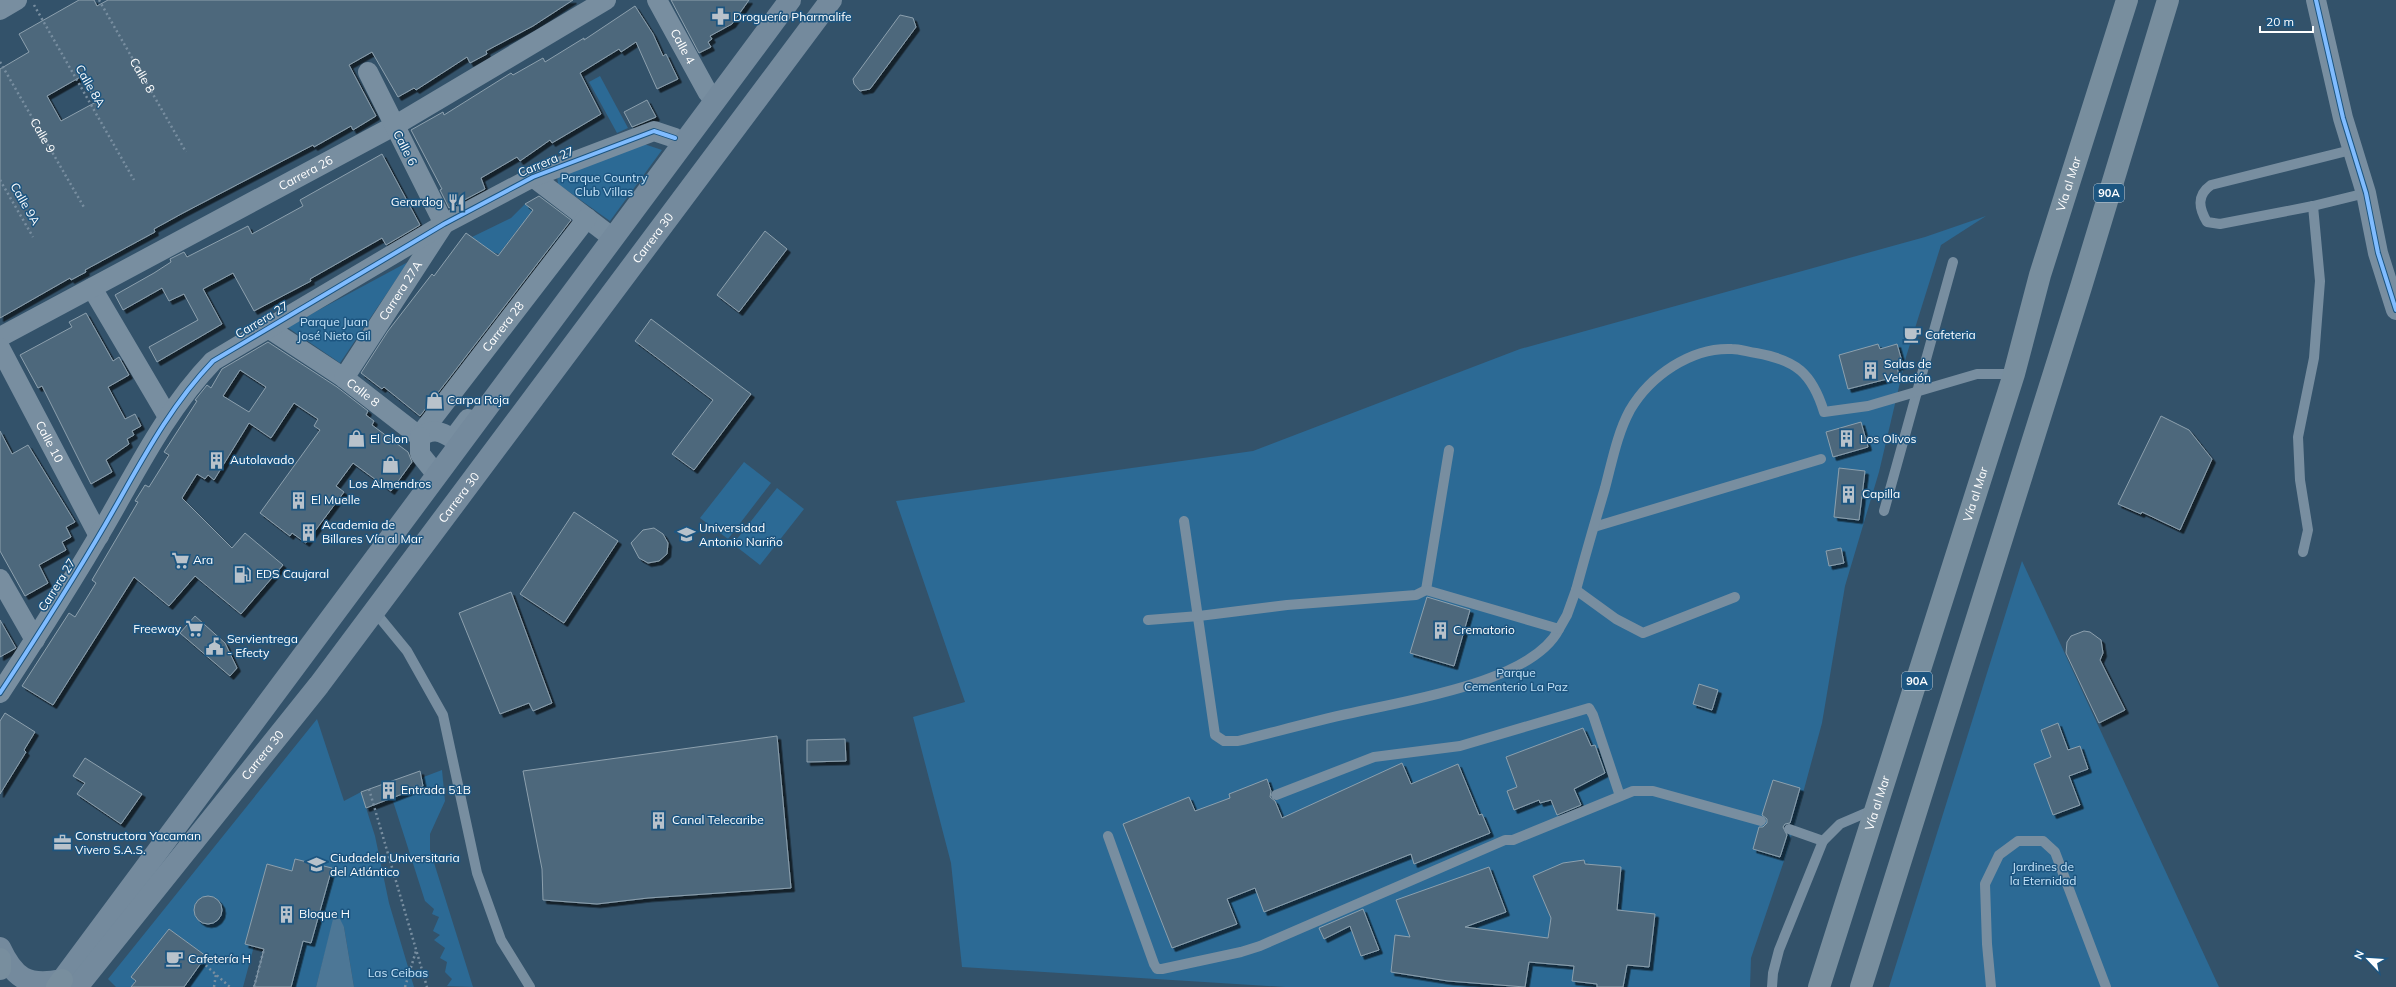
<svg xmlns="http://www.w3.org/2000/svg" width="2396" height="987" font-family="Mulish,sans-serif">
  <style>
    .green { fill: #2c6a95 }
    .water { fill: #4d7796 }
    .building { fill: #4e687b; stroke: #8ca0ae; fill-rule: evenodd; filter: url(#shadow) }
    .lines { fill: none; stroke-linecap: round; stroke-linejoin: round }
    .path { stroke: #788ea0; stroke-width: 2.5; stroke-dasharray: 2 3; stroke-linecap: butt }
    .service { stroke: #788ea0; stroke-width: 10 }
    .minor { stroke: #788ea0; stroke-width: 20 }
    .secondary { stroke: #748a9d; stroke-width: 22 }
    .trunk { stroke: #788e9e; stroke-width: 22 }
    .cycleway-casing { stroke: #1c5580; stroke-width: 6 }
    .cycleway { stroke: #80bcff; stroke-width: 4 }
    .labels { text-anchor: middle; stroke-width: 3; stroke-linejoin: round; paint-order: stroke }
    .shield { fill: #1c5580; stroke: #bbccd9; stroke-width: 1 }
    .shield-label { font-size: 11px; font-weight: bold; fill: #fff }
    .poi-label { font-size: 12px; fill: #fff; stroke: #1c5580; text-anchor: start }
    .street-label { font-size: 12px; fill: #fff; stroke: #1c5580 }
    .park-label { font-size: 12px; fill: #c3e2f7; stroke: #1c5580 }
  </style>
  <defs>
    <filter id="shadow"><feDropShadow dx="3.5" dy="3.5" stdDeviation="0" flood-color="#0009"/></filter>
  </defs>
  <rect width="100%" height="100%" fill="#33526a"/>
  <g class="green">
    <polygon points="600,76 628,128 617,133 589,82"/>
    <polygon points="644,144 662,150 610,221 558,184 557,176"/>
    <polygon points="525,204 564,232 550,248 521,225 499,254 492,252 472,237 511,218"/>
    <polygon points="1986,216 1941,245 1906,357 1879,472 1845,586 1822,723 1787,852 1751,958 1750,987 1285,987 962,967 951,863 913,717 965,702 896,501 1253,451 1520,349 1925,237"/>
    <polygon points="408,262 340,363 287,327"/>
    <polygon points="744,462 771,483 728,539 700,518"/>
    <polygon points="777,488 804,509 760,565 733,544"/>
    <polygon points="2022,561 2219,987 1889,987"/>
    <polygon points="317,719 344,801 361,792 375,836 389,903 414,987 354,987 344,927 334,919 316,987 291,987 303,941 311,943 331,868 296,859 292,871 267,864 245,944 254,946 243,987 184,987 206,956 169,929 131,977 136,981 131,987 116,987 108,979"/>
    <polygon points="442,770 445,801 430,834 430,850 473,987 447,986 452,979 445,972 447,962 440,958 445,948 434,940 440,935 433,931 439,917 432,914 434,909 425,901 392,798 423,786 421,778"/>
  </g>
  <polygon class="water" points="333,919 340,919 344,927 354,987 316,987"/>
  <g class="building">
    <path d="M 79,0 L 94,0 L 97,6 L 108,0 L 573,0 L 533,26 L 486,51 L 487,54 L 470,63 L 467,57 L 416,90 L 414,88 L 398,97 L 372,52 L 349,65 L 376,116 L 353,130 L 351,126 L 314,147 L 313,145 L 183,213 L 154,229 L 155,232 L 85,270 L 86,272 L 71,280 L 70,278 L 0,318 L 0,69 L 29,52 L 19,34 ZM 82,76 L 96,102 L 61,121 L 47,96 Z"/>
    <polygon points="671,0 749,0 732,24 710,36 712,39 708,42 711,47 699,53"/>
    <polygon points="635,6 653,34 663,56 666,54 678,79 657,89 636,42 621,52 619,49 580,73 601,114 552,143 550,140 520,161 517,157 481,178 485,189 449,208 440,190 442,189 411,130 443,112 444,115 511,73 513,75 543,58 545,62 584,38 584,40"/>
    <polygon points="900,15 913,18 916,27 870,89 860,91 854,84 853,79"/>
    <polygon points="647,100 656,117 632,127 624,112"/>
    <polygon points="382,154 420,225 386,245 382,238 310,279 311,281 254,311 233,273 203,289 222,324 157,362 149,347 198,320 184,294 169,301 162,288 123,310 115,295 154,273 171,262 170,259 184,252 187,257 248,226 252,234 303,206 300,200"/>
    <polygon points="539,196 571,220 420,416 384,387 382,389 361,373 388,331 432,274 434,276 466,233 498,256 533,210 525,204"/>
    <polygon points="765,231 787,249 739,312 717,295"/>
    <polygon points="86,313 113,361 119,357 129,375 108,387 125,419 135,414 141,426 132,431 134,435 127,439 129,444 106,460 112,472 91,484 42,386 38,388 20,355 72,327 69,322"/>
    <polygon points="651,319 751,394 694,470 672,454 713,400 635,341"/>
    <path d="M 268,342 L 337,387 L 368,411 L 366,415 L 374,421 L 372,425 L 408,452 L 412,462 L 391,491 L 353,463 L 336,486 L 344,492 L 306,543 L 292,533 L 290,536 L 260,513 L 320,430 L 314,426 L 318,419 L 294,403 L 271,438 L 249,423 L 214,480 L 208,475 L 205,479 L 197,474 L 182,498 L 232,548 L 245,533 L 283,565 L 241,614 L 195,576 L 169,606 L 134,577 L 53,705 L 22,686 L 69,613 L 75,617 L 96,583 L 92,580 L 138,502 L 135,501 L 145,485 L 149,487 L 169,455 L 164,452 L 197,401 L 195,400 L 207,385 L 211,388 L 222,369 ZM 240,370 L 266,387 L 249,412 L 223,396 Z"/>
    <polygon points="1878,344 1880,349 1897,344 1903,365 1897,367 1899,376 1848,389 1839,355"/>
    <polygon points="2161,416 2189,430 2212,459 2180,530 2142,512 2141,514 2118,504"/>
    <polygon points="1861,422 1868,447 1833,457 1826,432"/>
    <polygon points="0,431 12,454 28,445 75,522 66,527 71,537 62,542 66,550 39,565 48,583 25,596 0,551"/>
    <polygon points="1839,468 1865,471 1859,520 1834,517"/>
    <polygon points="574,512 618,541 564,623 520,594"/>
    <polygon points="654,528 663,534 668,543 667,554 659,561 648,563 639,558 631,543 643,530"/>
    <polygon points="1841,548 1844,563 1829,566 1826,551"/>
    <polygon points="511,592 552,703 533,711 529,703 500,714 459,613"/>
    <polygon points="1427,597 1470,610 1454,666 1410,653"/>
    <polygon points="195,616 225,643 237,668 230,676 180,633"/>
    <polygon points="0,620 16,648 0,657"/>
    <polygon points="2084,631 2090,632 2101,640 2103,653 2100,660 2125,710 2099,723 2066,653 2067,642 2071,636"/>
    <polygon points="1699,684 1718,690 1712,710 1693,704"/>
    <polygon points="5,713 35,732 24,750 26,752 0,794 0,721"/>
    <polygon points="2058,723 2068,750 2080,746 2088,769 2069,776 2080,805 2053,815 2034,764 2051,757 2041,730"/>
    <polygon points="1583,728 1591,746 1595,745 1605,773 1574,789 1581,805 1557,815 1551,800 1540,803 1539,800 1514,810 1507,791 1517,787 1506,757"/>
    <polygon points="777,736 791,888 648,898 597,904 543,900 542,869 523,771"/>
    <polygon points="845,739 846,761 807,762 807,740"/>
    <polygon points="85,758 142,794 121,824 77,794 85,783 73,776"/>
    <polygon points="1402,763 1411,784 1458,764 1479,815 1482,814 1490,833 1414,864 1411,854 1264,912 1255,888 1227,899 1237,924 1172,948 1123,824 1189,797 1195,811 1230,798 1229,794 1267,779 1271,791 1270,797 1275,801 1282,818"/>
    <polygon points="420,771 423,786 366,808 361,792"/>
    <polygon points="1773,780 1800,788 1790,823 1785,824 1783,827 1787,835 1780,857 1753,849 1759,827 1763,827 1767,823 1767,819 1762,815"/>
    <polygon points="295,859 332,868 311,943 303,941 291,987 254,987 264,949 245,944 267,864 292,871"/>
    <polygon points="1584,860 1585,864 1621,867 1617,910 1655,914 1649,967 1627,965 1623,987 1597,987 1597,984 1572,981 1574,966 1529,962 1525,987 1448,981 1391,972 1395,935 1410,937 1396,900 1489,867 1506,912 1465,927 1548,938 1551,918 1533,876 1563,863"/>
    <circle cx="208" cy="910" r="14"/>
    <polygon points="1363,909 1379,950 1361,956 1350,926 1324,939 1319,928"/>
    <polygon points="169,929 206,956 184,987 131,987 136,981 131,977"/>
  </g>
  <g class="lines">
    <g class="path">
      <path id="s1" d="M 99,0 L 186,152"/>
      <polyline points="34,5 134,180"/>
      <path id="s2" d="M 0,62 L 85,209"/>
      <polyline points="0,180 33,237"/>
      <polyline points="369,789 427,987"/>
      <polyline points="202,962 230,987"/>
      <polyline points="214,987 216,974"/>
      <polyline points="254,987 264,949"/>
      <polyline points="405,987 416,951"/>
    </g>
    <g class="service">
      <path d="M 2351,150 L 2211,185 C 2197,195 2198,207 2207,222 L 2220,224 L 2313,206 L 2366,193"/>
      <polyline points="1884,511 1953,262"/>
      <path d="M 1184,521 L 1215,735 L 1224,741 L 1238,741 C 1275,732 1311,722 1347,714 C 1403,701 1532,683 1559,629"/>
      <polyline points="1594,527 1821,459"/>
      <polyline points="2303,552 2308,530 2300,480 2298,437 2314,358 2320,281 2313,206"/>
      <polyline points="1426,590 1449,450"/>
      <polyline points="1576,590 1616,619 1643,633 1735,597"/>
      <polyline points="375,612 407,651 443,715 477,873 501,940 530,987"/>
      <path d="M 1148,620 L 1199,616 L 1287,605 L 1416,595 L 1426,590 L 1559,629 L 1567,615 L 1576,590 C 1585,556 1595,522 1605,488 C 1612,462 1617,434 1630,410 C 1650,376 1691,347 1732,349 C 1740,349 1748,352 1756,353 C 1796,360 1812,373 1824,412 L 1868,406 L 1977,374 L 2014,374"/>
      <polyline points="1276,795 1374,757 1460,746 1589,708 1593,715 1620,796"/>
      <polyline points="1789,829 1823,841"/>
      <polyline points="1108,836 1154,964 1157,969 1162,969 1241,952 1260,946 1505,840 1513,840 1633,791 1653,791 1761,821"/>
      <polyline points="1772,987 1773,973 1779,950 1823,841 1840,824 1875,809"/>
      <polyline points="1991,987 1987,944 1985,884 1999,855 2018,841 2043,841 2055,852 2106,987"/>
    </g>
    <g class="minor">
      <path id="s3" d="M 657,0 L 708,93"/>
      <polyline points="2316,0 2343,118 2366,193 2378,253 2396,310"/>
      <polyline points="0,10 17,0"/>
      <polyline points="533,177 605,232"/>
      <polyline points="92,288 168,417"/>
      <path id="s4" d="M 268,328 L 344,378 L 420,437"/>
      <path id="s5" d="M 0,337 L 394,126 L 606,0"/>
      <path id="s6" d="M 0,348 L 99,536"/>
      <path id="s7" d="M 344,378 L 444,224 L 368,72"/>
      <path id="s8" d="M 419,436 L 587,218"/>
      <path d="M 420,437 C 432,428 441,431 453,439 L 468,419"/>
      <polyline points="420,437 420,454 436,474"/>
      <polyline points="0,579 35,640"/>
      <path d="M 0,693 C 36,638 72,582 105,525 C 138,468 167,409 213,361 L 444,224 L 533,177 L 654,131 L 675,138"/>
    </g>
    <g class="secondary">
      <path d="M 0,948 C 14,978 27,987 62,980 L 790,0"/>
      <path id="s9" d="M 77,987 L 319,685 L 831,0"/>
    </g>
    <g class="trunk">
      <polyline points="0,959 0,969"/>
      <polyline points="57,987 62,980"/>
      <path id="s10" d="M 1819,987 L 2014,374 L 2040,275 L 2127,0"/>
      <polyline points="1861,987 2081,287 2168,0"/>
    </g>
    <defs>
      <g id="cycleway">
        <polyline points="2316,0 2343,118 2366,193 2378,253 2396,310"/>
        <path d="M 0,693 C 36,638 72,582 105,525 C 138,468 167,409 213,361 L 444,224 L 533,177 L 654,131 L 675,138"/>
      </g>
    </defs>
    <use href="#cycleway" class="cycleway-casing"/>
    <use href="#cycleway" class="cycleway"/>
  </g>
  <defs>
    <symbol id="pharmacy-bare" viewBox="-9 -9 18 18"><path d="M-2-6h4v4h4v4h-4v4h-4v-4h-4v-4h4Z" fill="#b8c2cb" stroke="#1c5580" stroke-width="2.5" paint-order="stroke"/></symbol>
    <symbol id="restaurant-bare" viewBox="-9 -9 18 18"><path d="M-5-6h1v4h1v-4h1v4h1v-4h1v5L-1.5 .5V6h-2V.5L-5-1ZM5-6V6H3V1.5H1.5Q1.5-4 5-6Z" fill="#b8c2cb" stroke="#1c5580" stroke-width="2.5" paint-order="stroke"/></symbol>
    <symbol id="cafe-bare" viewBox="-9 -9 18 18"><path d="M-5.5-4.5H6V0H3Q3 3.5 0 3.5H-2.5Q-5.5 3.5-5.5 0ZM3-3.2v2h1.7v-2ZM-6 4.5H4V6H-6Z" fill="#b8c2cb" stroke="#1c5580" stroke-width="2.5" paint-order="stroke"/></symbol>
    <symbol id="building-bare" viewBox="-9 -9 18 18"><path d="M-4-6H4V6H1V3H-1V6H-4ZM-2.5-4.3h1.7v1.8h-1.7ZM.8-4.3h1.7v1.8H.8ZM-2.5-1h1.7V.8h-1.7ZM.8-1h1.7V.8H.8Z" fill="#b8c2cb" stroke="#1c5580" stroke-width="2.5" paint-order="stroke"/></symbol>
    <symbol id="shop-bare" viewBox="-9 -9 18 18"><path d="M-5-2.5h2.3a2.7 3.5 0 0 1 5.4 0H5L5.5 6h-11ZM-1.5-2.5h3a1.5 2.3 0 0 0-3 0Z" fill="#b8c2cb" stroke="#1c5580" stroke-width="2.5" paint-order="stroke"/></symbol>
    <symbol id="university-bare" viewBox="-9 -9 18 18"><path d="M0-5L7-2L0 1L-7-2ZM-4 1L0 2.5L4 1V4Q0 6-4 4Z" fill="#b8c2cb" stroke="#1c5580" stroke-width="2.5" paint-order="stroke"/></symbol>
    <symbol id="supermarket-bare" viewBox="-9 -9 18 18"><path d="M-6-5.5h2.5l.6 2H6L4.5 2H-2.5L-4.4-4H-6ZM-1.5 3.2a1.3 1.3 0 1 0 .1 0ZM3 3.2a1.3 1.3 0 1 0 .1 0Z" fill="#b8c2cb" stroke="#1c5580" stroke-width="2.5" paint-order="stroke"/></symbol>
    <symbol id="fuel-bare" viewBox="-9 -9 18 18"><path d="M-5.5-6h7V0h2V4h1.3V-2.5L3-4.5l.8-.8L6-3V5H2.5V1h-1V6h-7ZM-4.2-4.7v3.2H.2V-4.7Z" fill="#b8c2cb" stroke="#1c5580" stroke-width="2.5" paint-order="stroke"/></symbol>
    <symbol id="civic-bare" viewBox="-9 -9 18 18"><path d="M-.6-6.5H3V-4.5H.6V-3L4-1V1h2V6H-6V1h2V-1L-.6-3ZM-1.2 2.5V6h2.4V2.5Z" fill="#b8c2cb" stroke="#1c5580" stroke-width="2.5" paint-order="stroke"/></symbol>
    <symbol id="office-bare" viewBox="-9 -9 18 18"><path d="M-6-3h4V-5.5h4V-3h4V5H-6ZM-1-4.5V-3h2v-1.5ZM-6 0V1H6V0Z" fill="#b8c2cb" stroke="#1c5580" stroke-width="2.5" paint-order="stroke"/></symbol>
  </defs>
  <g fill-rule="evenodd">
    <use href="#pharmacy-bare" x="708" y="4" width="25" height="25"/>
    <use href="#restaurant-bare" x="444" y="190" width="25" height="25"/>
    <use href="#cafe-bare" x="1900" y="322" width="25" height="25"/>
    <use href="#building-bare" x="1858" y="358" width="25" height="25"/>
    <use href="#shop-bare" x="422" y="388" width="25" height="25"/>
    <use href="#shop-bare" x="344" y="426" width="25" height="25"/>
    <use href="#building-bare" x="1834" y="426" width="25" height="25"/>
    <use href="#building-bare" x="204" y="448" width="25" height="25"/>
    <use href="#shop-bare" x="378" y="452" width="25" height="25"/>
    <use href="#building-bare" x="1836" y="482" width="25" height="25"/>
    <use href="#building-bare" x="286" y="488" width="25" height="25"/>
    <use href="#building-bare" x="296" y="520" width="25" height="25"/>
    <use href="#university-bare" x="674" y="522" width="25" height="25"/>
    <use href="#supermarket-bare" x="168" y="548" width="25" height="25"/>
    <use href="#fuel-bare" x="230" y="562" width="25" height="25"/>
    <use href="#supermarket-bare" x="182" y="616" width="25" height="25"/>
    <use href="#building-bare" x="1428" y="618" width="25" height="25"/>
    <use href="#civic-bare" x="202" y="634" width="25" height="25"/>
    <use href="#building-bare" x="376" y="778" width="25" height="25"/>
    <use href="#building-bare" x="646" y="808" width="25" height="25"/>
    <use href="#office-bare" x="50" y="830" width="25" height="25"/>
    <use href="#university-bare" x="304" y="852" width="25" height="25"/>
    <use href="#building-bare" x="274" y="902" width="25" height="25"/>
    <use href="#cafe-bare" x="162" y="946" width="25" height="25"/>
  </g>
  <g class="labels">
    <g class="shield">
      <rect x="2094" y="184" width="30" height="18" rx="3"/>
      <rect x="1902" y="672" width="30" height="18" rx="3"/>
    </g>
    <g class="shield-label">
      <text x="2109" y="197">90A</text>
      <text x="1917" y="685">90A</text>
    </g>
    <g class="poi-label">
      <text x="733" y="21">Droguería Pharmalife</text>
      <text x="443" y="206" text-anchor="end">Gerardog</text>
      <text x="1925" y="339">Cafeteria</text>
      <text x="1884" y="368">Salas de<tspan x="1884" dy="14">Velación</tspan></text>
      <text x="447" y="404">Carpa Roja</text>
      <text x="370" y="443">El Clon</text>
      <text x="1860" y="443">Los Olivos</text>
      <text x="230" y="464">Autolavado</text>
      <text x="390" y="488" text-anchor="middle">Los Almendros</text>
      <text x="1862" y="498">Capilla</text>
      <text x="311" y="504">El Muelle</text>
      <text x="322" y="529">Academia de<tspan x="322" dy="14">Billares Vía al Mar</tspan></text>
      <text x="699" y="532">Universidad<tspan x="699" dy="14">Antonio Nariño</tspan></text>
      <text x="193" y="564">Ara</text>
      <text x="256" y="578">EDS Caujaral</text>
      <text x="181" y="633" text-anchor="end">Freeway</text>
      <text x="1453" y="634">Crematorio</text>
      <text x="227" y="643">Servientrega<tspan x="227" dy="14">- Efecty</tspan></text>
      <text x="401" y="794">Entrada 51B</text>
      <text x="672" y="824">Canal Telecaribe</text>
      <text x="75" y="840">Constructora Yacaman<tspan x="75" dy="14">Vivero S.A.S.</tspan></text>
      <text x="330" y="862">Ciudadela Universitaria<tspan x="330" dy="14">del Atlántico</tspan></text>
      <text x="299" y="918">Bloque H</text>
      <text x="188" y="963">Cafetería H</text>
    </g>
    <g class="street-label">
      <text dy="4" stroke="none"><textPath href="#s3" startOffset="53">Calle 4</textPath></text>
      <text dy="4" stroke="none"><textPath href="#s1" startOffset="87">Calle 8</textPath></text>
      <text transform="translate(90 86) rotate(60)" y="4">Calle 8A</text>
      <text dy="4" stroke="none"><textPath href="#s2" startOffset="85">Calle 9</textPath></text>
      <text transform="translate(405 148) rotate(63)" y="4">Calle 6</text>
      <text transform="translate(546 162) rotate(-23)" y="4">Carrera 27</text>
      <text dy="4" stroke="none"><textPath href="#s5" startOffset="347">Carrera 26</textPath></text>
      <text dy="4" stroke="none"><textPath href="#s10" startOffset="841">Vía al Mar</textPath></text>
      <text transform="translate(25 204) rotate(60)" y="4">Calle 9A</text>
      <text dy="4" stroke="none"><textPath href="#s9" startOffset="945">Carrera 30</textPath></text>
      <text dy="4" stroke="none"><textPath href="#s7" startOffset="104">Carrera 27A</textPath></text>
      <text transform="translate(262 320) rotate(-31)" y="4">Carrera 27</text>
      <text dy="4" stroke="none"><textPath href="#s8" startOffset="138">Carrera 28</textPath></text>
      <text dy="4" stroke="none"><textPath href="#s4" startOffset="115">Calle 8</textPath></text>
      <text dy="4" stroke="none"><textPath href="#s6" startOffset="106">Calle 10</textPath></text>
      <text dy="4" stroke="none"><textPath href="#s10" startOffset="517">Vía al Mar</textPath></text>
      <text dy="4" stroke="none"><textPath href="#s9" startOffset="621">Carrera 30</textPath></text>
      <text transform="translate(57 585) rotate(-58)" y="4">Carrera 27</text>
      <text dy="4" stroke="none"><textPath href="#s9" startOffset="297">Carrera 30</textPath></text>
      <text dy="4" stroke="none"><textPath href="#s10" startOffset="193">Vía al Mar</textPath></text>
    </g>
    <g class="park-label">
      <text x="604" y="182">Parque Country<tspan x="604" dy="14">Club Villas</tspan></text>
      <text x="334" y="326">Parque Juan<tspan x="334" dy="14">José Nieto Gil</tspan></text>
      <text x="1516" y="677">Parque<tspan x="1516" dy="14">Cementerio La Paz</tspan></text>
      <text x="2043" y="871">Jardines de<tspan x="2043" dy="14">la Eternidad</tspan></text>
      <text x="398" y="977">Las Ceibas</text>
    </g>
  </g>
  <g transform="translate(2368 959) rotate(295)" stroke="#1c5580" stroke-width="3" paint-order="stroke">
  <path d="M0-3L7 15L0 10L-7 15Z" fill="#ffffff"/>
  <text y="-6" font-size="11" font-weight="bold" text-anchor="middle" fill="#ffffff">N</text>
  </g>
  <path d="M2260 26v6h53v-6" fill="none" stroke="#ffffff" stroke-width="2"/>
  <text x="2266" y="26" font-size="12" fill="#ffffff" stroke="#1c5580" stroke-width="3" paint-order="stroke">20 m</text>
</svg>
